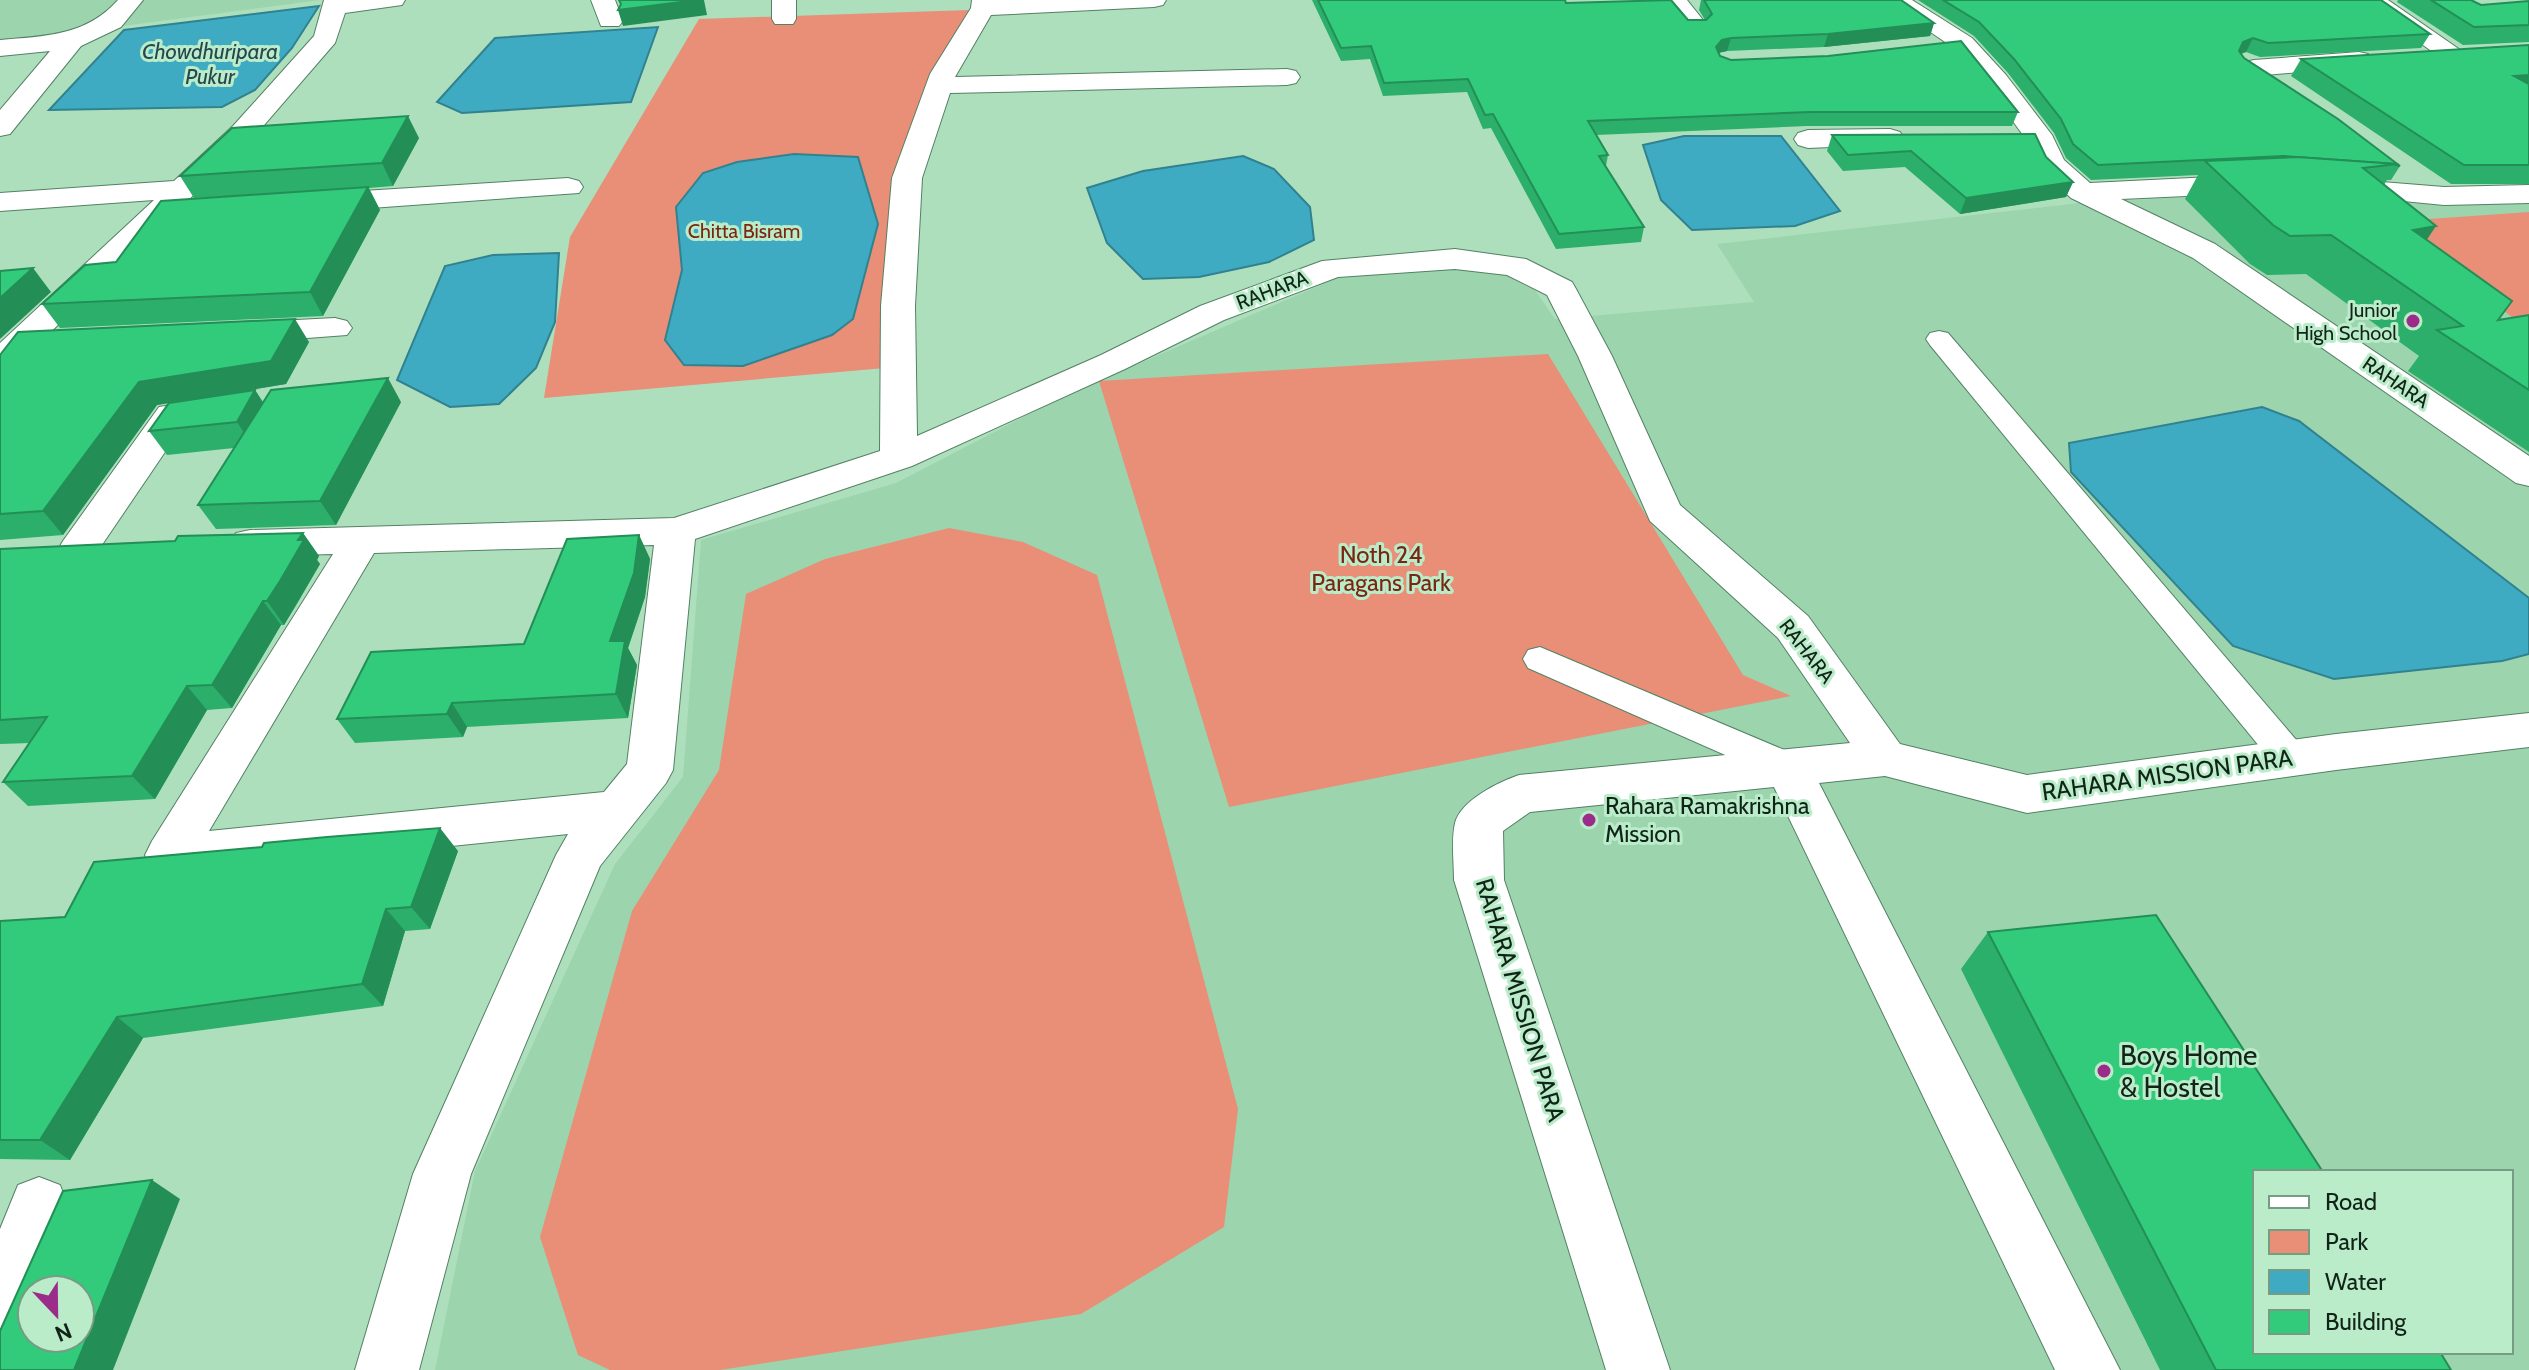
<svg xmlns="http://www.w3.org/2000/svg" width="2529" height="1370" font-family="Cabin,sans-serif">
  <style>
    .built { fill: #9cd4ae; fill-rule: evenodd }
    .green { fill: #e98e77 }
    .water { fill: #3fabc2; stroke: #31828f; stroke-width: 2 }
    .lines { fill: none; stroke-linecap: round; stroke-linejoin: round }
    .lane-casing { stroke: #538163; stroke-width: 2 }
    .street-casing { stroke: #538163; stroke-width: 2 }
    .lane { fill: #fff; fill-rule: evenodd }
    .street { fill: #fff; fill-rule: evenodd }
    .wall { fill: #2baf6a }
    .shaded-wall { fill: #238e56 }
    .building { fill: #32cb7b; stroke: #238e56; stroke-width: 2; fill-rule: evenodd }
    .poi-dot { fill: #9b2c8a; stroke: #baecca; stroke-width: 3 }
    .labels { text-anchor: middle; stroke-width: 6; stroke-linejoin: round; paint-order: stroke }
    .far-park-label { font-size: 20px; fill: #7a2712; stroke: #baecca }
    .far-street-label { font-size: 20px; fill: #112418; stroke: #baecca }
    .far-poi-label { font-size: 20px; fill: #112418; stroke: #baecca; text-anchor: end }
    .far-water-label { font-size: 22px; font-style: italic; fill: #27474e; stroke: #baecca }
    .park-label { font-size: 24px; fill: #7a2712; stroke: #baecca }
    .street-label { font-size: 24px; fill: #112418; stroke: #baecca }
    .poi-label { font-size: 24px; fill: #112418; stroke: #baecca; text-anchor: start }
    .near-poi-label { font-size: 28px; fill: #112418; stroke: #baecca; text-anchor: start }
  </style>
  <rect width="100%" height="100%" fill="#addfbd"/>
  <g class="built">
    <polygon points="0,0 320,0 0,42"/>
    <path d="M 2279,192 L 2447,206 L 2529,200 L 2529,1370 L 435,1370 L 475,1171 L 615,864 L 683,777 L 701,540 L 896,483 L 1064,396 L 1337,278 L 1474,267 L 1528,280 L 1555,319 L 1754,302 L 1717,244 L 2080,203 ZM 2255,1172 L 2511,1172 L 2511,1352 L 2255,1352 Z"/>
  </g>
  <g class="green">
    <polygon points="969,10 931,73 885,368 544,398 570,237 699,19"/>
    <polygon points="2529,212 2529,330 2387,222"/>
    <polygon points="1548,354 1743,675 1791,696 1229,807 1099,381"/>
    <polygon points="949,528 1023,542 1097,575 1238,1109 1224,1227 1081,1314 720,1370 610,1370 578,1355 540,1237 632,911 719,770 746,594 825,559"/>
  </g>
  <g class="water">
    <polygon points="319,6 292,48 255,90 222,107 49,110 124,30"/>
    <polygon points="658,27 631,102 462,113 437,102 495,38"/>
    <polygon points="1684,136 1781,136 1840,211 1795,226 1692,230 1661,200 1643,145"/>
    <polygon points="794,154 858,157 878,224 853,319 832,335 743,366 684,365 665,340 682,270 676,207 703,173 737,162"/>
    <polygon points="1243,156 1274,169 1310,207 1314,240 1269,262 1199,277 1143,279 1107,243 1087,188 1143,171"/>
    <polygon points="559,253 555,322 536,368 499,404 450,407 397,380 445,266 493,255"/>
    <polygon points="2262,407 2299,421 2529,598 2529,654 2502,661 2334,679 2233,646 2071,472 2069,443"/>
  </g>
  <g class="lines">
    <defs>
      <g id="lane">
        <polygon points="1939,331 1948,333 2304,749 2309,759 2304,769 2291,773 2278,769 1930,345 1926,339 1930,333"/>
        <polygon points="1540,647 1801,757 1806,767 1801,777 1788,781 1775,777 1528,668 1523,659 1528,650"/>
      </g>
      <g id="street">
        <path d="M 118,0 L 143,0 L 121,27 L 81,46 L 10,134 L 0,136 L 0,110 L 50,51 L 0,56 L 0,40 C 45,36 86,36 118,0 Z"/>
        <polygon points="324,0 405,0 402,5 345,13 335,43 253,138 12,369 0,372 0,343 154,200 0,211 0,193 174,181 233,126 314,36"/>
        <polygon points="591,0 615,0 623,21 619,26 601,26"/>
        <polygon points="772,0 796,0 796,19 793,24 775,24 772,19"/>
        <path d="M 972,0 L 1166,0 L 1163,5 L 1154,7 L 991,15 L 955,77 L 1287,69 L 1296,71 L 1300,77 L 1296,83 L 1287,85 L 950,93 L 922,178 L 915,306 L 917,436 L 1101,355 L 1200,306 L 1322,261 L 1455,249 L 1526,259 L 1572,282 L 1576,289 L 1612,356 L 1680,505 L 1808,616 L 1900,744 L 2027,775 L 2336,734 L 2529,713 L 2529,747 L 2336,770 L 2027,813 L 1885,776 L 1819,783 L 2120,1370 L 2055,1370 L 1774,787 L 1530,812 L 1503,831 L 1504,880 L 1670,1370 L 1606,1370 L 1454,880 C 1454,863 1451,840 1455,823 C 1461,800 1499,782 1519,775 L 1850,743 L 1778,638 L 1650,521 L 1578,356 L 1547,295 L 1507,275 L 1455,269 L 1338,277 L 1224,320 L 1125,369 L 912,466 L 695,539 L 673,770 L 666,783 L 600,866 L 471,1174 L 419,1370 L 355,1370 L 413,1174 L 556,855 L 568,834 L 169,875 L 152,869 L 145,855 L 152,841 L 333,554 L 250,556 L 236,553 L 230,543 L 236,533 L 250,530 L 674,518 L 880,451 L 881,306 L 892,178 L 930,74 L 971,8 ZM 654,545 L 627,764 L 604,792 L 209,831 L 374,553 Z"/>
        <polygon points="1662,0 1687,0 1707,25 1703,30 1685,30"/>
        <polygon points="1883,0 1912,0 1972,38 2006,75 2052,135 2064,160 2090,183 2252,175 2262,178 2267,184 2262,190 2252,193 2121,199 2215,244 2529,456 2529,486 2516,483 2193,258 2071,198 2041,170 2028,142 1988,87 1954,48"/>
        <polygon points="2360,0 2388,0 2466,54 2462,60 2444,60"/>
        <polygon points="2359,52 2368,54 2372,60 2368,66 2254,76 2245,74 2241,68 2245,62 2254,60"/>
        <polygon points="1890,129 1900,132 1904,138 1900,144 1808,148 1798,145 1794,139 1798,133 1808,130"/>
        <polygon points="568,178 579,181 583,187 579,193 315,212 304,209 300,203 304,197 315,194"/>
        <polygon points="2332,178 2444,187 2529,185 2529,203 2444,205 2321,193 2317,187 2321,181"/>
        <polygon points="335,318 347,321 352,328 347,335 241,343 229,340 224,333 229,326 241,323"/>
        <polygon points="201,400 214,403 219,411 214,419 184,424 91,561 77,565 63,561 57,551 63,541 159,407"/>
        <polygon points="39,1177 60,1185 68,1206 36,1290 32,1290 32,1301 22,1326 0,1335 0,1229 18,1185"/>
      </g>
    </defs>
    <use href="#lane" class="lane-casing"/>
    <use href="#street" class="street-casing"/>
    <use href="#lane" class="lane"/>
    <use href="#street" class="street"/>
  </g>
  <g class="wall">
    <polygon points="1312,0 1565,0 1566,3 1688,20 1705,20 1699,10 1701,0 1901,0 1934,23 1930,36 1824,47 1727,51 1718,53 1720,56 1731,60 2018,112 2012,126 1807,126 1596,135 1608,155 1606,166 1644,227 1641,242 1556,249 1491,128 1483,129 1467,92 1383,96 1370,59 1341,61"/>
    <polygon points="1918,0 2381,0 2430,34 2421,48 2260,57 2246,52 2241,54 2244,58 2400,166 2391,180 2387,180 2384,185 2427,240 2498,320 2529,315 2529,452 2408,371 2419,356 2306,274 2267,275 2250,264 2185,199 2198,175 2091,180 2066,158 2054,133 2008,73 1974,36"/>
    <polygon points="2398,0 2471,0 2481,5 2529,1 2529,42 2463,45 2397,2"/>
    <polygon points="2529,45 2529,184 2451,184 2291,76 2301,59"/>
    <polygon points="1832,135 2046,157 2073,182 2066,197 1960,214 1905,167 1843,171 1827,151"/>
    <polygon points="419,138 393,186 369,188 380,210 323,316 60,328 42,304 116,262 314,191 194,198 180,176"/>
    <polygon points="309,342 286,384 220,395 255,390 263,402 401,402 336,525 216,529 198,505 234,448 167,455 149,431 168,403 157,405 63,535 0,540 0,355"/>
    <polygon points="303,533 319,556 317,560 320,564 297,604 284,625 281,625 232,708 207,710 155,799 28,806 3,782 30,743 0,744 0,549 175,541"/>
    <polygon points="639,535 650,559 645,597 628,648 637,665 628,718 467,727 463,737 355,743 337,719 524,644"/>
    <polygon points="458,851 430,929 405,931 383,1006 143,1038 70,1160 0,1159 0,921 65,917"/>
    <polygon points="1988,932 2451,1370 2160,1370 1961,969"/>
  </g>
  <g class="shaded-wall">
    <polygon points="697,0 704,0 707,15 623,26 618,10"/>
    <polygon points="1934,23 1930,36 1824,47 1828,34"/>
    <polygon points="1731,38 1727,51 1718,53 1716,47 1722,40"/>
    <polygon points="2253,38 2246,52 2236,55 2243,42"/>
    <polygon points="2529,75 2529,92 2514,76"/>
    <polygon points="408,116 419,138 393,186 382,163"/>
    <polygon points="2073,182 2066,197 1960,214 1966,198"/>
    <polygon points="368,187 380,210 323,316 310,292"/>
    <polygon points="2436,226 2410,265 2413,230"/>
    <polygon points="33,268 51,292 0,339 0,298"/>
    <polygon points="295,319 309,342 286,384 157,405 63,535 43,511 139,382"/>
    <polygon points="388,378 401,402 336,525 320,501"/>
    <polygon points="255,390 270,414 253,446 237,422"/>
    <polygon points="303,533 319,556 317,560 320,564 284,625 267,601"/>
    <polygon points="639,535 650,559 645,597 628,648 637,665 628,718 616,694 610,641"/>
    <polygon points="263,601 281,625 232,708 212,685"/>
    <polygon points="187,686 207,710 155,799 132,776"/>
    <polygon points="452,703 467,727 463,737 447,714"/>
    <polygon points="440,828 458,851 430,929 411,907"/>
    <polygon points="386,909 405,931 383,1006 362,984"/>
    <polygon points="117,1017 143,1038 70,1160 40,1140"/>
    <polygon points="152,1180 180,1199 113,1370 74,1370"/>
  </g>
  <g class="building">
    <polygon points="619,0 697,0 618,10 621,4"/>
    <polygon points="1318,0 1565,0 1566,3 1671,0 1688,20 1706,20 1712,14 1704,0 1901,0 1934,23 1828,34 1731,38 1722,40 1716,47 1720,56 1731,60 1828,56 1961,41 2018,112 1811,112 1588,121 1608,155 1599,156 1644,227 1559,234 1493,114 1485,115 1468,79 1384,83 1371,46 1341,48"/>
    <polygon points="1943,0 2381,0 2430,34 2268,43 2253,38 2243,42 2239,51 2244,58 2338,119 2400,166 2396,165 2397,164 2284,156 2098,165 2073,144 2061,119 2014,59 1979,22"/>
    <polygon points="2431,0 2471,0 2481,5 2529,1 2529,25 2474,27"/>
    <polygon points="2529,45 2529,75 2514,76 2529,84 2529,165 2464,165 2301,59"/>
    <polygon points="408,116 382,163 180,176 232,128"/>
    <polygon points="2035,134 2046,157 2073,182 1966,198 1911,151 1848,155 1832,135"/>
    <polygon points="2297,157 2397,164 2363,168 2436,226 2413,230 2512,301 2498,320 2529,315 2529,390 2437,330 2463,326 2331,235 2290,236 2273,225 2205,161"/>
    <polygon points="368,187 310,292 42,304 85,265 116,262 161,201"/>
    <polygon points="33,268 0,298 0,271"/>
    <polygon points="295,319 271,361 139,382 43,511 0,514 0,355 18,332"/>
    <polygon points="388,378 320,501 198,505 271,390"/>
    <polygon points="255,390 237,422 149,431 169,403"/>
    <polygon points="303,533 298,540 304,540 280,581 267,601 263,601 212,685 187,686 132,776 3,782 47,717 0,720 0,549 175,541 178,536"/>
    <polygon points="639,535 634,573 610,641 625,641 616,694 452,703 447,714 337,719 371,652 524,644 567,539"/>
    <polygon points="440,828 411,907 386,909 362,984 117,1017 40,1140 0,1140 0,921 65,917 94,862 262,847 264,843 327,837"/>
    <polygon points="2156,915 2323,1172 2255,1172 2255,1352 2440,1352 2451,1370 2216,1370 1988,932"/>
    <path d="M 152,1180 L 74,1370 L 0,1370 L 0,1331 L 63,1191 ZM 32,1290 L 80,1290 L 80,1338 L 32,1338 Z"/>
  </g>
  <g class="poi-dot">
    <circle cx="2413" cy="321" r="8"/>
    <circle cx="1589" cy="820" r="8"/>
    <circle cx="2104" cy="1071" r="8"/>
  </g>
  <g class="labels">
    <g class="far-park-label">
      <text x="744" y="238">Chitta Bisram</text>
    </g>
    <g class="far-street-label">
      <text transform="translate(1272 290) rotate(-21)" y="7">RAHARA</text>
      <text transform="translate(2396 382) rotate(34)" y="7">RAHARA</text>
      <text transform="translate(1807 651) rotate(52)" y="7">RAHARA</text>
    </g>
    <g class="far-poi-label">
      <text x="2397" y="317">Junior<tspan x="2397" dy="23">High School</tspan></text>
    </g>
    <g class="far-water-label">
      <text x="210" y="59">Chowdhuripara<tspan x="210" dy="25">Pukur</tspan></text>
    </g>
    <g class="park-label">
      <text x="1381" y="563">Noth 24<tspan x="1381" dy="28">Paragans Park</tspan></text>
    </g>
    <g class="street-label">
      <text transform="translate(2167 775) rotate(-8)" y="8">RAHARA MISSION PARA</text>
      <text transform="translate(1520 1000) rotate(73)" y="8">RAHARA MISSION PARA</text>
    </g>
    <g class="poi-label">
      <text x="1605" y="814">Rahara Ramakrishna<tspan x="1605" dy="28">Mission</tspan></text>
    </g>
    <g class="near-poi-label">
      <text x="2120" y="1065">Boys Home<tspan x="2120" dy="32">&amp; Hostel</tspan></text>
    </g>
  </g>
  <rect x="2253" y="1170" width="260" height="184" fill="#baecca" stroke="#769c83" stroke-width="2"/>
  <rect x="2269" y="1196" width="40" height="12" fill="#ffffff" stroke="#769c83" stroke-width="2"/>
  <text x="2325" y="1210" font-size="24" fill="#112418">Road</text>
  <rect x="2269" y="1230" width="40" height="24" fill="#e98e77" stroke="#769c83" stroke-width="2"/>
  <text x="2325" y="1250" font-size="24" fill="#112418">Park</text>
  <rect x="2269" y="1270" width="40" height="24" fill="#3fabc2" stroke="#769c83" stroke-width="2"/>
  <text x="2325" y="1290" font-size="24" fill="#112418">Water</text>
  <rect x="2269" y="1310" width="40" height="24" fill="#32cb7b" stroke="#769c83" stroke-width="2"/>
  <text x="2325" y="1330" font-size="24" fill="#112418">Building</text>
  <g transform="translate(56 1314) rotate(158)"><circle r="38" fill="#baecca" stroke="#769c83" stroke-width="2"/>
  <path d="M0-6L14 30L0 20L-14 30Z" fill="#9b2c8a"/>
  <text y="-12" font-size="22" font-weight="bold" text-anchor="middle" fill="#112418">N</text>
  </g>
</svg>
